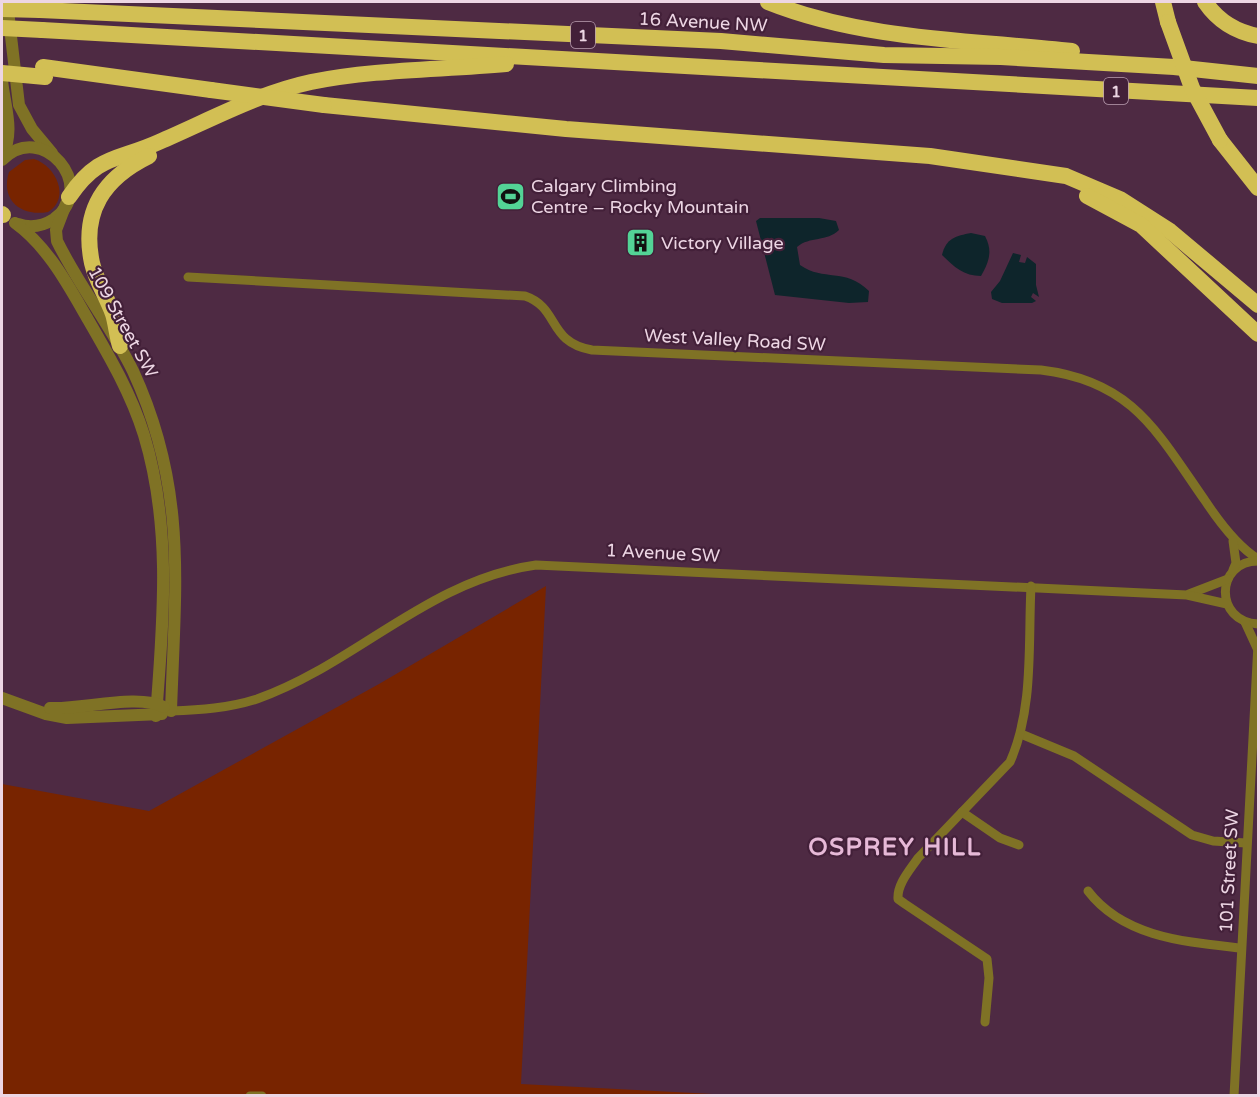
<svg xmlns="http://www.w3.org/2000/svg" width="1260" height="1097" font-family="'Varela Round',sans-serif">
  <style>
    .green { fill: #782400 }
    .water { fill: #0e252b }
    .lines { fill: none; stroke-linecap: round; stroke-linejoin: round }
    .minor { stroke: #7f7225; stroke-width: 9 }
    .tertiary { stroke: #7f7225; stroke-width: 12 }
    .motorway { stroke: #d2bf54; stroke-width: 16 }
    .motorway-bridge { stroke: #d2bf54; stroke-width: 16 }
    .labels { text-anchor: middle; stroke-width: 4.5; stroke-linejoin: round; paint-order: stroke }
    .shield { fill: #432039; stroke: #ba9fb1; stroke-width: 1.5 }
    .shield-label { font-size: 16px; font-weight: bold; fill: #edd6e4 }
    .street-label { font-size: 18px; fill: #edd6e4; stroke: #432039 }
    .poi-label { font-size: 18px; fill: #edd6e4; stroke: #432039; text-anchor: start }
    .district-label { font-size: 24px; font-weight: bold; letter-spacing: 1.5px; fill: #e6b9d7; stroke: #432039 }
  </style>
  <rect width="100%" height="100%" fill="#4e2a43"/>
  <g class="green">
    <path d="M 34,159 C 56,166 71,198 48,212 C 21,217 0,200 9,172 L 25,160 Z"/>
    <polygon points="546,586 521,1084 732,1095 2,1095 2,784 149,811 379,684"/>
  </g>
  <g class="water">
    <path d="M 760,218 L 819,218 L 836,221 L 839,230 C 827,242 810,236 797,247 L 800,265 C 824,282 845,267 869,291 L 868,302 L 849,303 L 775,295 L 756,221 Z"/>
    <path d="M 971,233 L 985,236 C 993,251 989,262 981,276 C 964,276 954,267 942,255 C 946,238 956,236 971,233 Z"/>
    <polygon points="1013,253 1021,255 1019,262 1025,263 1027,257 1036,264 1036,285 1039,297 1033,293 1031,297 1036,301 1032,303 1002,303 992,299 991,292 1000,281"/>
  </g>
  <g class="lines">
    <g class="minor">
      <path d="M 188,277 L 525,296 C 560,308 547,342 592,350 L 1041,370 C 1133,381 1157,432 1206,502 C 1220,523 1237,546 1258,559"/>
      <path d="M 1258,561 C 1215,561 1214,622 1258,624"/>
      <polyline points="1233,570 1236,563 1233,541"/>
      <polyline points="1189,594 1228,579"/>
      <polyline points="1245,622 1257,648"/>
      <path d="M 171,711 C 200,710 229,708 257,699 C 356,664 428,580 536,565 L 1187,595 L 1227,604"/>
      <polyline points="1021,734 1074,756 1192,835 1213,841 1246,843"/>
      <polyline points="962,812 1000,838 1019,845"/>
      <path d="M 1088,891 C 1124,938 1187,942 1241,948"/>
      <path d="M 985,1022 L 989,978 L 987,959 L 905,904 L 898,899 C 897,884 910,870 918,858 L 1010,762 C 1034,708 1028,644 1031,586"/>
      <polyline points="250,1096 262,1096"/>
      <polyline points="1234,1096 1258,644"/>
    </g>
    <g class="tertiary">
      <polyline points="7,2 19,105 32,129 52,153"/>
      <path d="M 2,80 C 5,109 15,130 2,158"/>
      <path d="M 2,160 C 42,119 99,187 54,219 C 43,226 30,228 18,224"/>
      <path d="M 66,204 L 56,230 L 57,241 C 79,286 111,326 133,371 C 188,490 175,586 171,711"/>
      <path d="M 15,223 C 47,246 67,283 86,316 C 108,354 131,393 144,435 C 172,527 163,622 156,716"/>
      <polyline points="2,698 46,714 67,718 162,714"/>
      <path d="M 50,708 C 81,710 138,693 164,707"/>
    </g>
    <g class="motorway">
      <path d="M 768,2 C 863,40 971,40 1072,51"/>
      <polyline points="1163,2 1168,22"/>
      <path d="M 1205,2 C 1218,21 1236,32 1258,36"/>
      <polyline points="40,10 721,41 884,55 1001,57 1174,67 1258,76"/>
      <polyline points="42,30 1258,98"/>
      <polyline points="43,67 211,90"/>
      <polyline points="324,105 566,129 930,156 1066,176 1120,199 1170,231 1258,305"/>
      <polyline points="1220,140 1258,188"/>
      <polyline points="1087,196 1141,225 1258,334"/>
      <path d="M 69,197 C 98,154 117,161 159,142 C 208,121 259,93 311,82 C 375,69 441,70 506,64"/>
      <polyline points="2,214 3,215"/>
      <path d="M 120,346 C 117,336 116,324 113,314 C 107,297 96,281 92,263 C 81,211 104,178 149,156"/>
    </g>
    <g class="motorway-bridge">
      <polyline points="2,9 40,10"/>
      <polyline points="1168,22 1192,88 1220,140"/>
      <polyline points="2,28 42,30"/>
      <polyline points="2,73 45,77"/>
      <polyline points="211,90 324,105"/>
    </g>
  </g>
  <defs>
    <symbol id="stadium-square" viewBox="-11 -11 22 22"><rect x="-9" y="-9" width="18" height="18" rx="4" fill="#53d396" stroke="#432039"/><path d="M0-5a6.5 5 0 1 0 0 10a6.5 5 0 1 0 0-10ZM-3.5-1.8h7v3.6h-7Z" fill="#111"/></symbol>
    <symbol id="building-square" viewBox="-11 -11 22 22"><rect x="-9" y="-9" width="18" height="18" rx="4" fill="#53d396" stroke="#432039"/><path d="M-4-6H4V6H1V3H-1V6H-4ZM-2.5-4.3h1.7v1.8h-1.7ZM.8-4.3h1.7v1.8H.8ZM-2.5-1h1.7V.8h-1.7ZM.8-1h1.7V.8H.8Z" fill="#111"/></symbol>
  </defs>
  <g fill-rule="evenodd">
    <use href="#stadium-square" x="494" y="180" width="33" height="33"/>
    <use href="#building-square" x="624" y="226" width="33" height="33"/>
  </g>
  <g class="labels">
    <g class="shield">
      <rect x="571" y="22" width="24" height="26" rx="4.5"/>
      <rect x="1104" y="78" width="24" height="26" rx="4.5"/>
    </g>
    <g class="shield-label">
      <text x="583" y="41">1</text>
      <text x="1116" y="97">1</text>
    </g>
    <g class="street-label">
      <text transform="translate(703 22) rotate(3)" y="6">16 Avenue NW</text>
      <text transform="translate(123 322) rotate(61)" y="6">109 Street SW</text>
      <text transform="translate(735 340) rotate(3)" y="6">West Valley Road SW</text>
      <text transform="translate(663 553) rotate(3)" y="6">1 Avenue SW</text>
      <text transform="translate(1229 871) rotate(-87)" y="6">101 Street SW</text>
    </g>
    <g class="poi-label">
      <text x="531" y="192">Calgary Climbing<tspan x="531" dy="21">Centre – Rocky Mountain</tspan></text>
      <text x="661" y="249">Victory Village</text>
    </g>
    <g class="district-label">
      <text x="895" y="855">OSPREY HILL</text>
    </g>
  </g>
  <rect width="1260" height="1097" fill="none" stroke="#edd6e4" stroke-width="6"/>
</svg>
